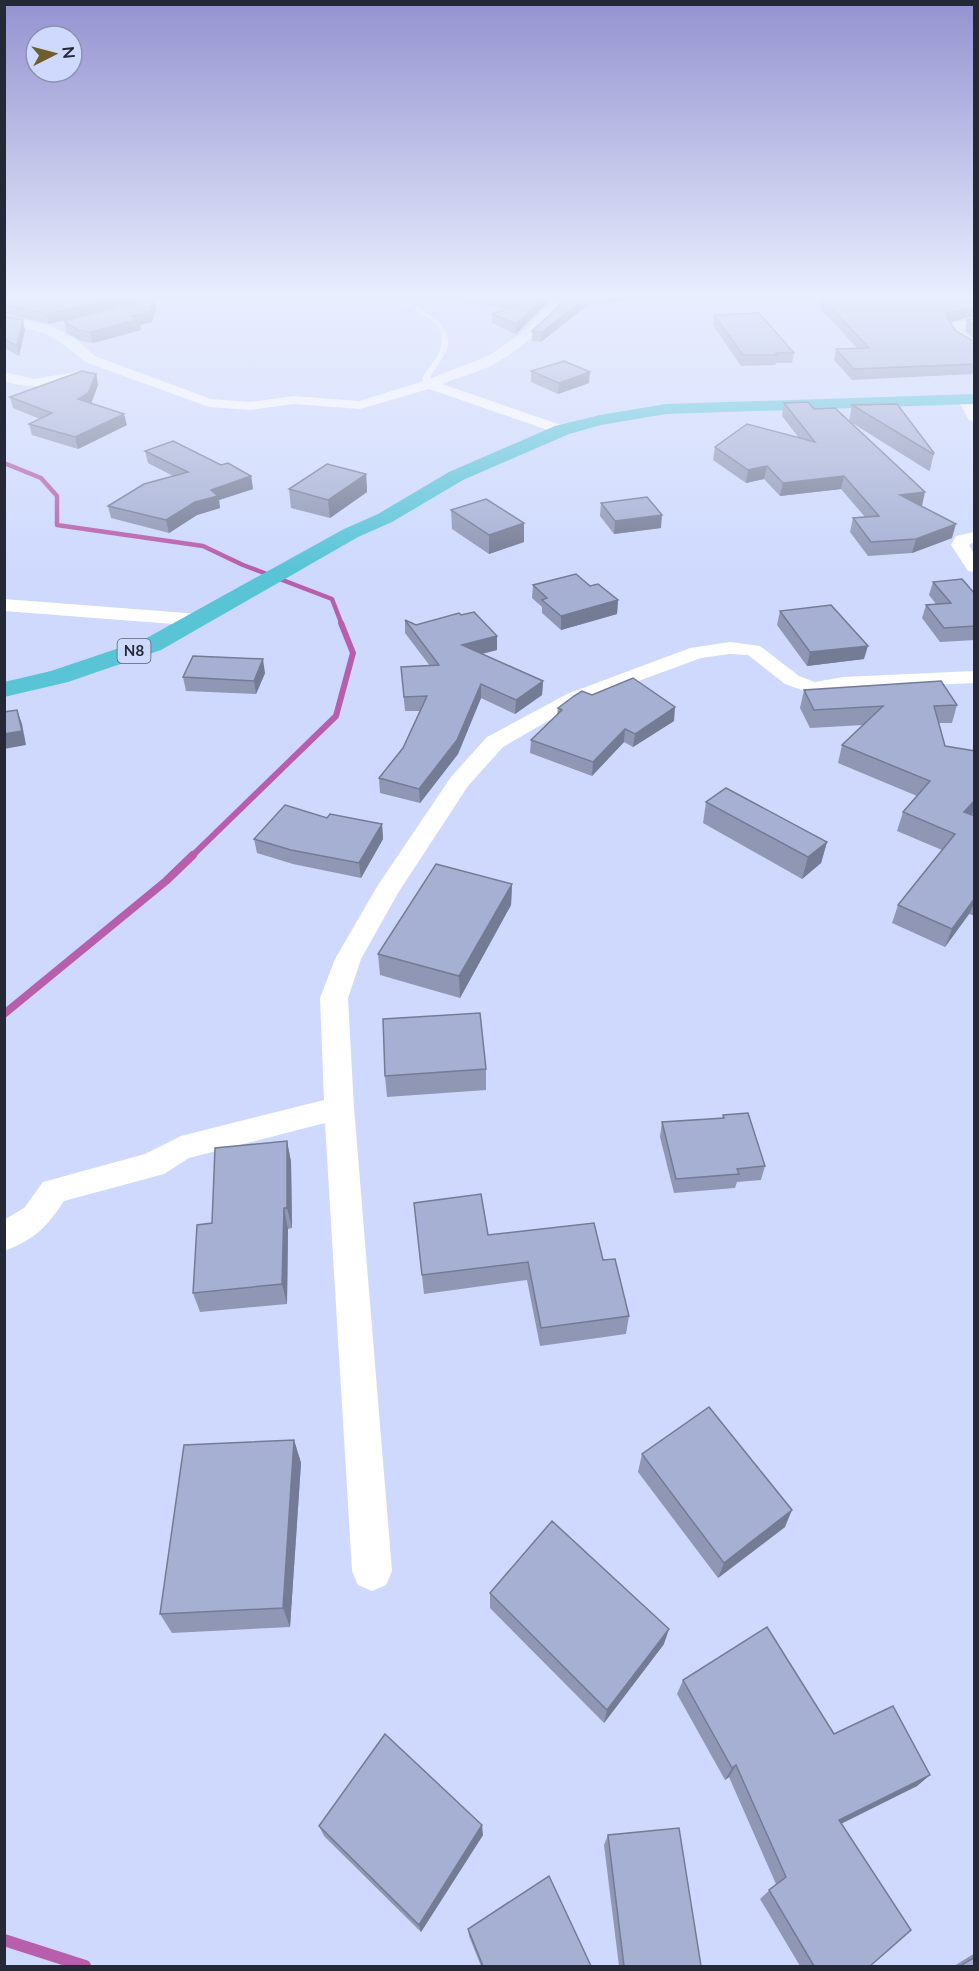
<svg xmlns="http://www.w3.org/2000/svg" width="979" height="1971" font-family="Lato,sans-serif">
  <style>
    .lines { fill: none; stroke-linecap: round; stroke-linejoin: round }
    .stream-far3 { stroke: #b75eac; stroke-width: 4.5 }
    .stream-far2 { stroke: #b75eac; stroke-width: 6 }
    .stream-far1 { stroke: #b75eac; stroke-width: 8 }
    .stream { stroke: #b75eac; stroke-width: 12 }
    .service { fill: #fff; fill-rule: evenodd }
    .minor { fill: #fff; fill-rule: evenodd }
    .trunk { fill: #58c4d6; fill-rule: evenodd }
    .wall { fill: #8f97b5 }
    .shaded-wall { fill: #747b94 }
    .building { fill: #a6b0d3; stroke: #747b94; stroke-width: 1.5 }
    .labels { text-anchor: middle; stroke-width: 5; stroke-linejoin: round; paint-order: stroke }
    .shield { fill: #ced9fd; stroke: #585e72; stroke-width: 1.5 }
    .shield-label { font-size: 15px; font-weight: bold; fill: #252937 }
  </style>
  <rect width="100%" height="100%" fill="#ced9fd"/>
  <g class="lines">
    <polyline class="stream-far3" points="4,463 41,478 57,496 57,525 203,546 243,565 332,599 342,625"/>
    <polyline class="stream-far2" points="192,856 336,716 353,653 341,623"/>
    <polyline class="stream-far1" points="4,1014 166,881 193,855"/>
    <polyline class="stream" points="4,1940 85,1966"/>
    <path class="service" d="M 364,294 C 388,292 447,312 448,341 C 449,355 434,367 430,379 L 431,385 L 427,385 L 422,379 C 427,368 438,359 441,347 C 451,310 384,304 364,294 Z"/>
    <g class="minor">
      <polygon points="176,294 196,294 194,297 121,314 115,310 117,307"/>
      <path d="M 559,294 L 571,294 C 549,324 520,352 486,368 C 472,374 457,378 442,384 L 567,427 L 570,430 L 567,433 L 562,435 L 429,389 L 360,409 L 293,404 L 250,410 L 209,407 L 85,362 L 65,345 L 44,333 L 4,323 L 4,315 L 54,327 L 75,339 L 95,356 L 211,399 L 250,402 L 293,396 L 359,401 L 424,381 L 488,356 L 523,332 Z"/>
      <polygon points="974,318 974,326 960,329 974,342 974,352 955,340 946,327 947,324"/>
      <path d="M 81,371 L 88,375 L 86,378 C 57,385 33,391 4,381 L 4,372 L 34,379 Z"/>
      <polygon points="965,396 970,397 974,404 974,421 969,420 958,400"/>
      <polygon points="974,532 974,542 969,545 974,554 974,572 968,571 951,545 956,536"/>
      <polygon points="4,599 199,614 206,616 209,620 206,624 199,626 4,611"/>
      <path d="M 730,642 L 760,646 L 799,676 L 815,682 L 843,677 L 974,671 L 974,683 L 843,689 L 813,694 L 785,684 L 748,655 L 730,654 L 701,658 L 581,702 L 503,747 L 468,786 L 398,893 L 361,959 L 348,998 L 354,1108 L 392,1571 L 386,1585 L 372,1591 L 358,1585 L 352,1571 L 325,1123 L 189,1158 L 164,1174 L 64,1201 C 47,1227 34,1240 4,1251 L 4,1220 L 24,1208 L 43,1182 L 145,1154 L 181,1136 L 324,1100 L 320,998 L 335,959 L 378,885 L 451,777 L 487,737 L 567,694 L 690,648 Z"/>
    </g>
    <polygon class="trunk" points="974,394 974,404 666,414 601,425 569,434 463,480 392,522 358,537 161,650 68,682 4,697 4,682 51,671 143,640 344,529 378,514 449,472 555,426 600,415 666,404"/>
  </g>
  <g class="wall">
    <polygon points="4,294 162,294 161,296 49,324 4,314"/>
    <polygon points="461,294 556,294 516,334 492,323 492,314 506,308 461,301"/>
    <polygon points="567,294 673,294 607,303 589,304 541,342 532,341 532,331 557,308"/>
    <polygon points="975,294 975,316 950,322 956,331 975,342 975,374 852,380 834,360 836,349 857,348 820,308 822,298"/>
    <polygon points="156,309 152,322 140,325 141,330 93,343 81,341 66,332 64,321"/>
    <polygon points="714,315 794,353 792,363 776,363 775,365 741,366 713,325"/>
    <polygon points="4,316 25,330 19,356 4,348"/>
    <polygon points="975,318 975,340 965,330 967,320"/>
    <polygon points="531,371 589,383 558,394 531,382"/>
    <polygon points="96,374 98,385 91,403 127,425 78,449 32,435 29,424 40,419 13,408 10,397"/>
    <polygon points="784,403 814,409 922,506 921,506 952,538 912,553 868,556 850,532 853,518 865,517 841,489 780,496 764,479 746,483 713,460 715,447 799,438 782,416"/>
    <polygon points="852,405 934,453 930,470 929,471 849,421"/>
    <polygon points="145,451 221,465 251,476 253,489 219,500 220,508 197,515 169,533 111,518 108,506 173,476 148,463"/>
    <polygon points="366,474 367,492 330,518 291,508 289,489"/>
    <polygon points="601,503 661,528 614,534 600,516"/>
    <polygon points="451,510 524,523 524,542 489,554 452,529"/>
    <polygon points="933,582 975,594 975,640 940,642 922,618 926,605 936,604 929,595"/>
    <polygon points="533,585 590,586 618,600 617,614 561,630 542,613 542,607 532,598"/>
    <polygon points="780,611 864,659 807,666 777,625"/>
    <polygon points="405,620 416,625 497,650 481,654 543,681 542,695 515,714 481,698 458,754 420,803 380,793 379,778 403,748 421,711 405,711 401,667 430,666 405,633"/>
    <polygon points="265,673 256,694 186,691 183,677"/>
    <polygon points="804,690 957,705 952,723 939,723 945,746 971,815 975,816 975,916 969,914 945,947 892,923 898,905 942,850 897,831 903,812 917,796 838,763 842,745 863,725 810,728 800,708"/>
    <polygon points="592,695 674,721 633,747 624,742 592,776 530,753 531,740 557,715 558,708"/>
    <polygon points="706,802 827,842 821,863 802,879 703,823"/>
    <polygon points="327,818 382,824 383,839 361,878 293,864 257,853 254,839"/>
    <polygon points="512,884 511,905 460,998 380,975 378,954"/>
    <polygon points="486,1069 486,1090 387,1097 385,1076"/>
    <polygon points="723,1115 765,1166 761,1180 737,1182 735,1188 674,1193 660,1137 662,1122 722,1118"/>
    <polygon points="287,1141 291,1162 292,1228 288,1229 287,1304 200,1312 193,1293 212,1223"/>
    <polygon points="414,1203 488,1235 603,1260 629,1316 626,1334 540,1346 527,1280 424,1294"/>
    <polygon points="294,1440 301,1463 290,1627 172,1633 160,1614"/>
    <polygon points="642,1454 785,1527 718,1578 638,1472"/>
    <polygon points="490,1593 664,1644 604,1723 490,1608"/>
    <polygon points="683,1680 834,1734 930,1775 917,1786 841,1824 870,1966 800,1966 760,1899 776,1884 729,1777 725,1780 677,1694"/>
    <polygon points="319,1826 483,1835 421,1932 324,1836"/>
    <polygon points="608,1835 701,1966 619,1966 604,1845"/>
    <polygon points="468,1929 591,1966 481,1966 469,1936"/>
    <polygon points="975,1953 975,1966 954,1966"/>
  </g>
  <g class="shaded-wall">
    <polygon points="131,294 162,294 161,296 49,324 47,314"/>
    <polygon points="547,294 556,294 516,334 516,324"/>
    <polygon points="607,294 673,294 607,303"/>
    <polygon points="590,295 589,304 541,342 542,332"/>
    <polygon points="155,298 156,309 152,322 140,325 141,330 93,343 90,332 131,316"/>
    <polygon points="975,307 975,316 945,323 947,313"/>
    <polygon points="23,320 25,330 19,356 17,346"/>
    <polygon points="590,372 589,383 558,394 559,383"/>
    <polygon points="96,374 98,385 91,404 78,399"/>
    <polygon points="124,414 127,425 78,449 75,437"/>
    <polygon points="767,466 764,479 746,483 748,470"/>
    <polygon points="366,474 367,492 330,518 328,500"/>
    <polygon points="251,476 253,489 219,500 220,508 197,515 169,533 166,520 211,490"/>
    <polygon points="844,476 841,489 780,496 783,483"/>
    <polygon points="925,492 922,506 896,508 900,495"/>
    <polygon points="662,515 661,528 614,534 615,521"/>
    <polygon points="524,523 524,542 489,554 489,535"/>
    <polygon points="956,524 952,538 912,553 916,539"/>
    <polygon points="618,600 617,614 561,630 561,616"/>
    <polygon points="497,636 497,650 462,659 462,645"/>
    <polygon points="868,646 864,659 807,666 810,652"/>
    <polygon points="263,659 265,673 256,694 254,681"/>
    <polygon points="543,681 542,695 515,714 516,700"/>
    <polygon points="481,684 481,698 458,754 420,803 419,789"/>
    <polygon points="675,707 674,721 633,747 635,734"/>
    <polygon points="17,710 22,724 26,745 4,749 4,734"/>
    <polygon points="625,729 624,742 592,776 593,762"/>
    <polygon points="975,800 975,811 957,831 964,812"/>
    <polygon points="382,824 383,839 361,878 359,863"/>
    <polygon points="827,842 821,863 802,879 808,857"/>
    <polygon points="512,884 511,905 460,998 459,976"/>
    <polygon points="975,898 975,901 969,914 945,947 952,929"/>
    <polygon points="287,1141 291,1162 292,1228 287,1208"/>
    <polygon points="284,1208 288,1229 287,1304 282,1284"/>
    <polygon points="294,1440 301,1463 290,1627 283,1608"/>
    <polygon points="792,1510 785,1527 718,1578 724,1563"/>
    <polygon points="669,1629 664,1644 604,1723 607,1710"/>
    <polygon points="736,1765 729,1777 725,1780 732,1768"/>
    <polygon points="930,1775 917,1786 828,1830 839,1820"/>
    <polygon points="482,1825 483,1835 421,1932 419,1925"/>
  </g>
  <g class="building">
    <polygon points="4,294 131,294 47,314 4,305"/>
    <polygon points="475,294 547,294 516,324 492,314 523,302"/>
    <polygon points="567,294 608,294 590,295 542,332 532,331 557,308"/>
    <polygon points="834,294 975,294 975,307 947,313 947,318 956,331 975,342 975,364 854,369 836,349 869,348 822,298"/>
    <polygon points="155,298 150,311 131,316 139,319 90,332 78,330 64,321"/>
    <polygon points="759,313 794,353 776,353 777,355 743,355 714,315"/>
    <polygon points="4,316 23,320 17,346 4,339"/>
    <polygon points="975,318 975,327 967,320"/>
    <polygon points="564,361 590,372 559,383 531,371"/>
    <polygon points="82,371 96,374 88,393 78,399 124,414 75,437 29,424 52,413 10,397"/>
    <polygon points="808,402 814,409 835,408 925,492 900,495 956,524 916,539 871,542 853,518 879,516 844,476 783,483 767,466 748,470 715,447 747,424 815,442 784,403"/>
    <polygon points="897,404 934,453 933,454 852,405"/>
    <polygon points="173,441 221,465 228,463 251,476 211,490 218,496 195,502 166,520 108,506 144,484 188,472 145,451"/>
    <polygon points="327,464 366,474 328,500 289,489"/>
    <polygon points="647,497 662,515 615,521 601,503"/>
    <polygon points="486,499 524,523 489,535 451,510"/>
    <polygon points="576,574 590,586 598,584 618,600 561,616 542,600 547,598 533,585"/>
    <polygon points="962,579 975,594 975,626 944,628 926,605 951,603 933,582"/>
    <polygon points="831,605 868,646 810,652 780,611"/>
    <polygon points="474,612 497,636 462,645 543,681 516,700 481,684 457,740 419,789 379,778 403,748 427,696 404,697 401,667 439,665 405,620 416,625 459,613 461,615"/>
    <polygon points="193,656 263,659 254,681 183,677"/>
    <polygon points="633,678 675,707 635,734 625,729 593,762 531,740 562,710 558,708 574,696 582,691 592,695"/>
    <polygon points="941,681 957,705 934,706 945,746 975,751 975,800 964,812 975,816 975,898 952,929 898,905 955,834 903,812 930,781 842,745 883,706 814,710 804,690"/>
    <polygon points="17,710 22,731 4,734 4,712"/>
    <polygon points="726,788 827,842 808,857 706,802"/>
    <polygon points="285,805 327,818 330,814 382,824 359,863 291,850 254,839"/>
    <polygon points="436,864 512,884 459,976 378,954"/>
    <polygon points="480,1013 486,1069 385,1076 383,1019"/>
    <polygon points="748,1113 765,1166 737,1169 739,1174 676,1179 662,1122 724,1118 723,1115"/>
    <polygon points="287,1141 287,1208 284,1208 282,1284 193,1293 197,1225 212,1223 215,1148"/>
    <polygon points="481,1194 488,1235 594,1223 603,1260 615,1259 629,1316 541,1328 528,1262 422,1275 414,1203"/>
    <polygon points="709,1407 792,1510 724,1563 642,1454"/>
    <polygon points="294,1440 283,1608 160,1614 184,1445"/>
    <polygon points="552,1521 669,1629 607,1710 490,1593"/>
    <polygon points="767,1627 834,1734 893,1706 930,1775 839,1820 911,1930 870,1966 814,1966 769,1890 786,1877 736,1765 732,1768 683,1680"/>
    <polygon points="385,1734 482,1825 419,1925 319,1826"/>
    <polygon points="679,1828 701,1966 624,1966 608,1835"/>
    <polygon points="549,1876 591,1966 483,1966 468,1929"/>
    <polygon points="975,1957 975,1966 960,1966"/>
  </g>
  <linearGradient id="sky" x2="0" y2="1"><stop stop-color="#9492d0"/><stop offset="0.52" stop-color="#e9eefe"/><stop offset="1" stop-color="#e9eefe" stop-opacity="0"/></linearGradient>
  <rect width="979" height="570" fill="url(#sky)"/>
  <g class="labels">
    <rect class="shield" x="117.5" y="639" width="33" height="24" rx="4.5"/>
    <g class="shield-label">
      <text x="134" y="656">N8</text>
    </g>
  </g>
  <rect width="979" height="1971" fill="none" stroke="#252937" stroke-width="12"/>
  <g transform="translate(54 54) rotate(84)"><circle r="28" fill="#ced9fd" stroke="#8a93ae" stroke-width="1.5"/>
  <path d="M0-4.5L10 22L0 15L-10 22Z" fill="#6e5e2c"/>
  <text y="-9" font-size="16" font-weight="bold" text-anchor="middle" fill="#252937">N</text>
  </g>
</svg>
